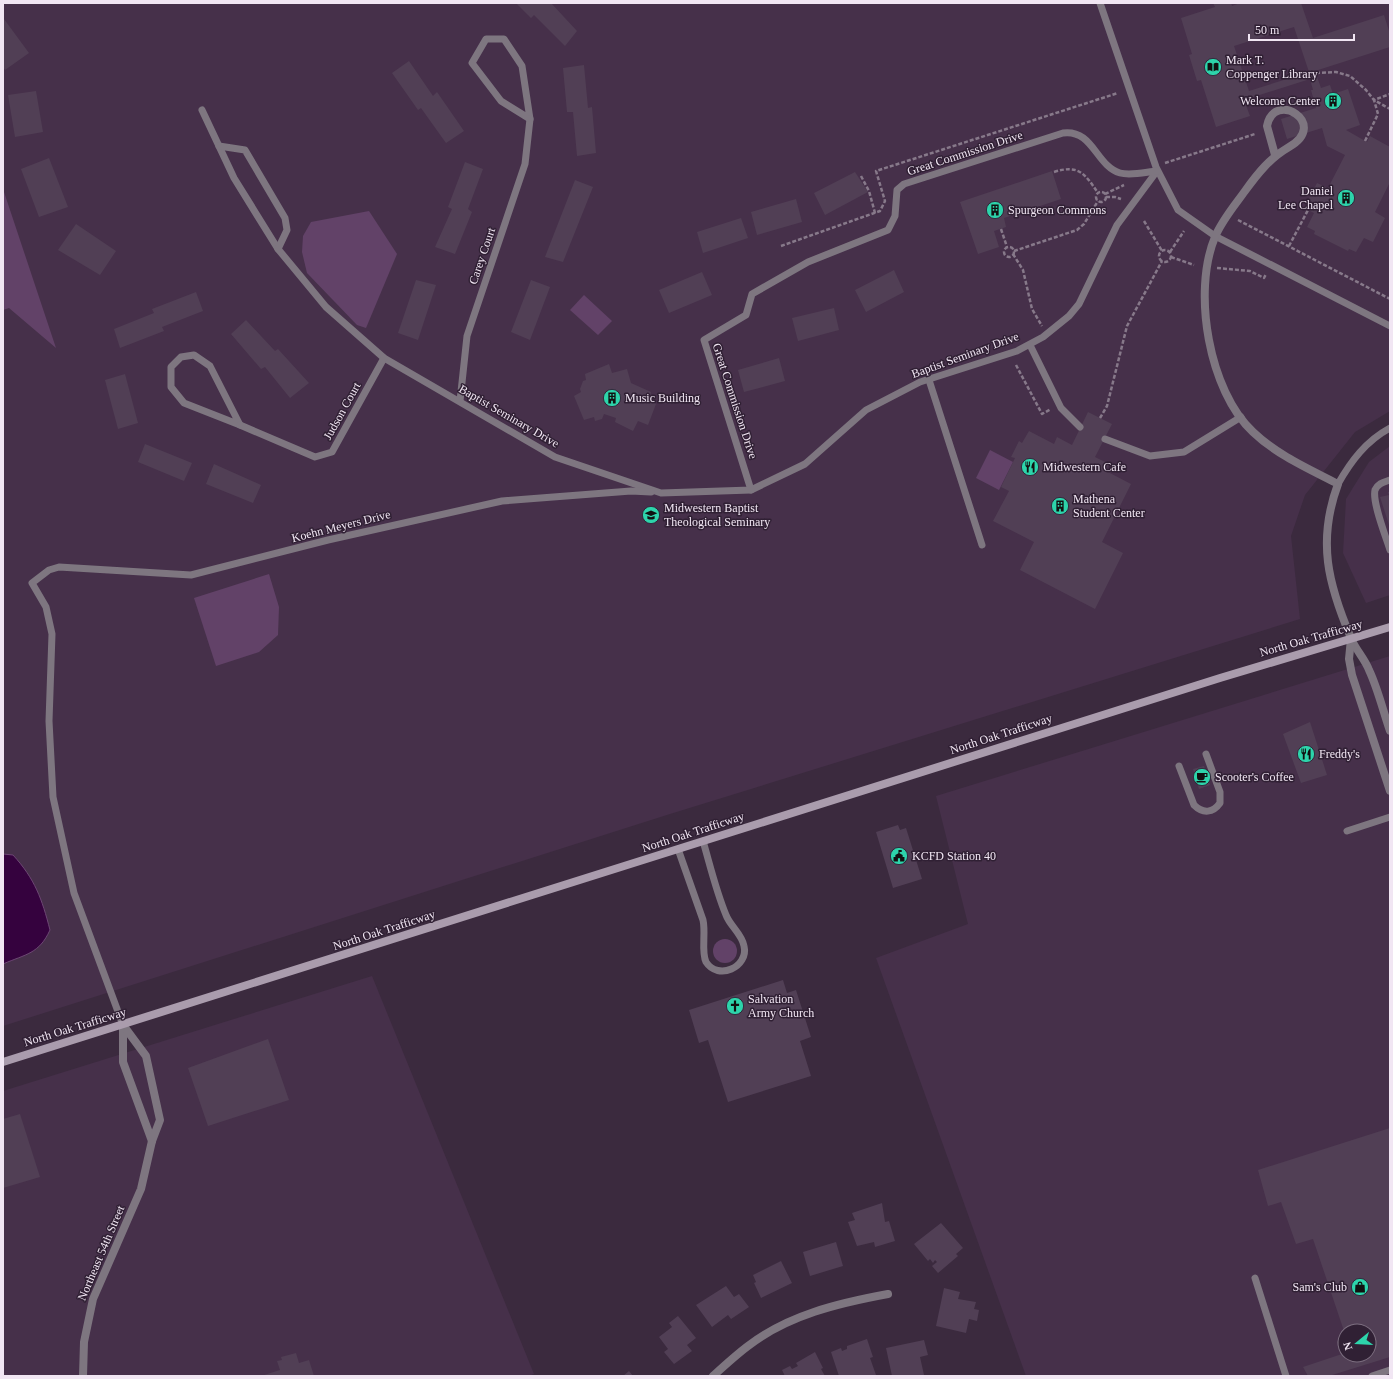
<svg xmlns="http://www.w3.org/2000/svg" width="1393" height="1379" font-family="'Times New Roman',serif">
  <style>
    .built { fill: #46304a; fill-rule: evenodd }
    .green { fill: #624268 }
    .water { fill: #35023e; stroke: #6d4674 }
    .building { fill: #513f55; fill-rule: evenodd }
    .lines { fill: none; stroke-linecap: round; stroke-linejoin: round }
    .path { stroke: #87798a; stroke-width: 2.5; stroke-dasharray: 4 2; stroke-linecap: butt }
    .lane { stroke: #7e7680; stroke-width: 7 }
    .street { stroke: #7e7680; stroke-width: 8 }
    .secondary { stroke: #aa9cad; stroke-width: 8 }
    .labels { text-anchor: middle; stroke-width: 3; stroke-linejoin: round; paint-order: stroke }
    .poi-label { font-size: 12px; fill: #f1e6f3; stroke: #302034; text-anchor: start }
    .street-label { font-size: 12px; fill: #f1e6f3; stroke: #302034 }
  </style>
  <rect width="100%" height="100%" fill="#3b2a3e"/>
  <g class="built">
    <polygon points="3,3 1390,3 1390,411 1355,432 1305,495 1291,536 1300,619 670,814 3,1026"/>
    <polygon points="1390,446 1390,595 1366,603 1343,553 1346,499 1369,462"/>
    <path d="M 1390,656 L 1390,1376 L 1026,1376 L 876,958 L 968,924 L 936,796 ZM 1345,1331 L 1369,1331 L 1369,1355 L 1345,1355 Z"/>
    <polygon points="372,976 534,1374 529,1376 3,1376 3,1091"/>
  </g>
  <g class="green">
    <polygon points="3,189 56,348 9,308 3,310"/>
    <polygon points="369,211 397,254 366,328 357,325 307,273 302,252 303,236 311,222"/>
    <polygon points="584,295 612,321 598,335 570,310"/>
    <polygon points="990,450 1013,462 999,490 976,478"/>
    <polygon points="269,574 279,607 278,635 259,652 216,666 194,598"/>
    <circle cx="725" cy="951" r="12"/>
  </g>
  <path class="water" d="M 3,854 L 13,855 C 35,879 42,899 50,930 C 39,954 26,954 3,964 Z"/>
  <g class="building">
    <polygon points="516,3 551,3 577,31 565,46 534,15 531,18"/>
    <path d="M 1213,3 L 1231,3 L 1232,6 L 1240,3 L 1301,3 L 1313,38 L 1384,15 L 1390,34 L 1390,47 L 1315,71 L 1321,88 L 1330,85 L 1333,94 L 1348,89 L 1360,125 L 1346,130 L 1367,142 L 1370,136 L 1390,147 L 1390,182 L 1375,212 L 1385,218 L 1373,242 L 1364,238 L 1356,252 L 1349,249 L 1348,251 L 1314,234 L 1315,231 L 1307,227 L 1314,213 L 1304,208 L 1317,183 L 1328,188 L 1345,155 L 1327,146 L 1322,128 L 1287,139 L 1281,119 L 1316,108 L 1311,90 L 1313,90 L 1310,79 L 1244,100 L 1250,116 L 1216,127 L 1201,80 L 1197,81 L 1189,55 L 1192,54 L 1181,18 L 1215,7 ZM 1294,27 L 1309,72 L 1249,91 L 1234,46 Z"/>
    <polygon points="4,19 29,53 5,70 3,67 3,20"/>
    <polygon points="409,61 433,96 437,92 464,131 446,143 421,108 418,110 392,73"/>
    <polygon points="584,65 588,108 592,107 596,153 577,156 573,112 567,112 563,68"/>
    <polygon points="36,91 43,132 15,137 8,95"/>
    <polygon points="49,158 68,207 39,217 21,169"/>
    <polygon points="465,162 483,169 468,209 472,212 455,254 435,247 452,209 448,207"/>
    <polygon points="1052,171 1061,199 1004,218 1006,227 994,231 999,247 978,254 960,202"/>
    <polygon points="855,172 868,192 825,215 814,193"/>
    <polygon points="575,180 593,187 563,262 545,257"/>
    <polygon points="796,199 802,222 757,235 751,212"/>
    <polygon points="741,218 748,238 703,253 697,232"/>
    <polygon points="76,224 116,251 100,275 58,250"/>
    <polygon points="894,270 904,292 866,312 855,290"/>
    <polygon points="702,272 712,295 669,313 659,290"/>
    <polygon points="416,280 436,285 418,340 398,333"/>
    <polygon points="531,280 550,287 530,340 511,332"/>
    <polygon points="196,292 203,311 162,327 164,331 120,348 114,329 154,313 152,309"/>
    <polygon points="834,308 839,330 798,341 792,318"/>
    <polygon points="246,320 275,351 278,349 309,383 290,398 265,367 261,369 231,334"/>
    <polygon points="779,358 785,381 744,392 738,370"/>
    <polygon points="609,364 612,373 627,369 631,383 651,392 649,400 656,404 648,425 638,421 633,431 615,422 616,418 604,414 602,419 595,421 594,417 584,420 574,396 581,392 580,389 583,381 586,380 585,374"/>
    <polygon points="125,374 138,423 118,429 105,380"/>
    <polygon points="1088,412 1112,424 1095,457 1109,464 1106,471 1131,484 1102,542 1123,553 1095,609 1020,570 1034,542 993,521 1009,491 1001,487 1015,458 1011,457 1019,441 1022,443 1029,431 1054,444 1057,437 1072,445"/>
    <polygon points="145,444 192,463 184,481 138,462"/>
    <polygon points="214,464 261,485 253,503 206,484"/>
    <polygon points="1388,492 1390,492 1390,528 1380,497 1389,495"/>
    <polygon points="1310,722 1327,775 1301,783 1283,734"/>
    <polygon points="1204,766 1210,785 1199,789 1193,769"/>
    <polygon points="898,825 900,830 906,828 922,879 893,888 876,832"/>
    <polygon points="783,980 787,993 796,990 811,1037 800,1041 811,1076 728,1102 708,1040 699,1043 689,1010"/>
    <polygon points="268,1039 289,1100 208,1126 188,1068"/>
    <polygon points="20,1114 40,1177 3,1188 3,1119"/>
    <polygon points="1390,1128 1390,1357 1329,1376 1308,1376 1303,1367 1345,1353 1345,1355 1369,1355 1369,1331 1344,1331 1313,1239 1296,1244 1281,1202 1268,1206 1258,1170"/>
    <polygon points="882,1203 885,1222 889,1221 895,1241 875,1247 874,1242 857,1246 848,1222 855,1220 852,1213"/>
    <polygon points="941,1223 963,1248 956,1254 958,1256 938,1273 932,1266 937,1262 935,1260 933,1263 930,1259 928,1261 914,1244"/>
    <polygon points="836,1242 843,1266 810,1276 803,1252"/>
    <polygon points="781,1261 792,1283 761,1298 754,1283 756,1282 753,1275"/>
    <polygon points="726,1286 734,1297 739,1294 749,1307 731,1319 728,1315 712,1327 696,1305"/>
    <polygon points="944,1288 960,1292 958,1299 976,1302 974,1309 979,1310 977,1321 969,1319 966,1333 936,1326"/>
    <polygon points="678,1316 696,1338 687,1345 692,1351 674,1364 664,1352 668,1349 659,1337 672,1327 669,1323"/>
    <polygon points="867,1339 873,1357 870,1358 876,1375 839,1376 831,1352 841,1348 842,1351 847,1349 847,1346"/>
    <polygon points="924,1340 928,1355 920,1357 924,1375 892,1376 886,1348"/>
    <polygon points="815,1352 823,1368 821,1369 825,1376 785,1376 782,1370 790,1366 792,1369 798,1366 796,1363"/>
    <polygon points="296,1353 299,1363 309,1360 314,1376 261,1376 280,1370 277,1361 282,1360 281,1357"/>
    <polygon points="629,1371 633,1376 623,1376"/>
  </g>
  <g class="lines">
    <g class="path">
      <polyline points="1316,73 1336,72 1350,76 1366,90 1374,100 1390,109"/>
      <polyline points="1365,141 1378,114 1374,100 1390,94"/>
      <polyline points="1165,163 1255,134"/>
      <path d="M 1054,172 C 1079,164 1085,174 1098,193"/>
      <polyline points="861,176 869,191 875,213"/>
      <circle cx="1101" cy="197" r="5"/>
      <polyline points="1105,194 1124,185"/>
      <polyline points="1106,197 1115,197 1121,199"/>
      <polyline points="1238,220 1390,299"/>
      <polyline points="1144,221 1162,251"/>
      <polyline points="1001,229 1007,247"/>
      <polyline points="781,246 880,211 885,201 876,171 1118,93"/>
      <polyline points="1289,246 1308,210"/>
      <circle cx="1009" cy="252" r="5"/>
      <circle cx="1165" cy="256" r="6"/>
      <polyline points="1014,251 1077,230 1084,224 1098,201"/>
      <polyline points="1170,252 1184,231"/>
      <polyline points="1013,254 1023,270 1032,309 1042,326"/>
      <polyline points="1171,257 1194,265"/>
      <polyline points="1217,268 1250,271 1264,278 1266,274"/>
      <polyline points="1016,365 1042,414 1051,409"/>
      <polyline points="1100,418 1107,406 1127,326 1162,261"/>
    </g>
    <g class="lane">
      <polyline points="1100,3 1156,167 1178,210 1215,236 1390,326"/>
      <polygon points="486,39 504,39 522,66 530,119 501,101 472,63"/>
      <polyline points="202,110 234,178 278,249 326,307 384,358 555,457 661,493 751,490 805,464 866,410 920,382 1017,351 1043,337 1069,316 1079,304 1117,225 1157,171"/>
      <polyline points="219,146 245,150 285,218 287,230 278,249"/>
      <polyline points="1030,345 1061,408 1080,427"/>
      <polygon points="194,355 210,366 240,425 184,403 171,387 171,367 181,357"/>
      <polyline points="929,380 982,545"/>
      <polyline points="460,401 467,336 525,164 530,119"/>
      <polyline points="240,425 315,457 332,452 384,358"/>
      <polyline points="1105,439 1150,456 1184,452 1241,417"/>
      <path d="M 1390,480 C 1384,482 1378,483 1375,490 C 1372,502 1386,537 1390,550"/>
      <path d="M 1338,484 C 1351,461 1366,441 1390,428"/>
      <path d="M 751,490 L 704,340 L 746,315 L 752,294 L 808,262 L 888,230 L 895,216 L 897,190 L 904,184 L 1063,133 C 1093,129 1096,166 1120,173 C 1131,176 1146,172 1157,171"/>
      <path d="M 1179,766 L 1194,805 C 1203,814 1213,813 1220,803 L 1220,792 L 1206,754"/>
      <polyline points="1347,831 1390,817"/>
      <path d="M 678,849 L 703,920 C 706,933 701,952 706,962 C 718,981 749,967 744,946 C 742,934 730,926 726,915 C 716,891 710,865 703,841"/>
      <polyline points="123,1025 74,893 53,797 49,721 52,634 46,607 32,583 49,570 59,567 191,575 328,540 502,501 631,491 651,492"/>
      <polyline points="1255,1278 1286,1376"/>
      <polyline points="1372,1376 1390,1370"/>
    </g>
    <g class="street">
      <path d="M 1275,155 L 1267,126 C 1274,89 1330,124 1289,147 C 1270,158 1258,173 1245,191 C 1235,205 1222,220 1215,237 C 1192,292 1209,391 1253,432 C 1277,455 1309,469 1338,484 C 1317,541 1328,584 1351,638 C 1355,649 1365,659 1369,670 C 1378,689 1383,711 1390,731"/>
      <polyline points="1351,639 1349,659 1352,675 1390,791"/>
      <polyline points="123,1025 123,1062 152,1141"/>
      <polyline points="83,1376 84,1342 93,1299 141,1189 152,1141 160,1120 146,1056 123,1025"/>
      <path d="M 713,1376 C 724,1366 736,1355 748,1346 C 788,1315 839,1303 888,1294"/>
    </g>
    <polyline class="secondary" points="3,1062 1220,678 1390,627"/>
  </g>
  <defs>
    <symbol id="library-disc" viewBox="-11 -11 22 22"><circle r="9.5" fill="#2dd4ab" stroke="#302034"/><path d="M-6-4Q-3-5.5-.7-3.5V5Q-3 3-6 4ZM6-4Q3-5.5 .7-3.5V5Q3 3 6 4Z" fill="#111"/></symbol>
    <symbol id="building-disc" viewBox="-11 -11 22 22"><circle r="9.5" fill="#2dd4ab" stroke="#302034"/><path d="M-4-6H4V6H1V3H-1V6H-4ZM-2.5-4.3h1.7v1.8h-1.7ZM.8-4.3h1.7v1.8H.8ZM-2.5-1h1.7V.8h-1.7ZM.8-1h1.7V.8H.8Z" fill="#111"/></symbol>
    <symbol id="restaurant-disc" viewBox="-11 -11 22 22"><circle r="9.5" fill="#2dd4ab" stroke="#302034"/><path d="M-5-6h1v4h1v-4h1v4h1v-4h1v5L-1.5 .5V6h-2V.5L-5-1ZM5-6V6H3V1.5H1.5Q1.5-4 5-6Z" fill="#111"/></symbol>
    <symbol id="university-disc" viewBox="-11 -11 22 22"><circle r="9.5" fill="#2dd4ab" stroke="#302034"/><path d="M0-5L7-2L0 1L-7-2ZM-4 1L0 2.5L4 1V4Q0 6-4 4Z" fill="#111"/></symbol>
    <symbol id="cafe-disc" viewBox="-11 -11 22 22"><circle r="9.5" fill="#2dd4ab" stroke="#302034"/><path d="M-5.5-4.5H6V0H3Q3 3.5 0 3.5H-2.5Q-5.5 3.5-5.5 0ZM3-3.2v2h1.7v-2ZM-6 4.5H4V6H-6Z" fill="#111"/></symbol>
    <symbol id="civic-disc" viewBox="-11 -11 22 22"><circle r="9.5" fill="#2dd4ab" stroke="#302034"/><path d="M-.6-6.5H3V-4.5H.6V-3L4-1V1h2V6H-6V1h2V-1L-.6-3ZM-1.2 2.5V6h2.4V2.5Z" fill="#111"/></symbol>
    <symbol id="church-disc" viewBox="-11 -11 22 22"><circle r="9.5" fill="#2dd4ab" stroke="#302034"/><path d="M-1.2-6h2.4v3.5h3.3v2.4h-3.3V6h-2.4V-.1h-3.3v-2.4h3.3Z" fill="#111"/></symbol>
    <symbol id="shop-disc" viewBox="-11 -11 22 22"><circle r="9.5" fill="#2dd4ab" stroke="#302034"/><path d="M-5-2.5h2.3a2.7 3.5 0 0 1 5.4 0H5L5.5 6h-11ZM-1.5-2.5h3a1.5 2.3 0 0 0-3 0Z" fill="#111"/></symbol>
  </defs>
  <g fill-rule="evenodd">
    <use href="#library-disc" x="1203" y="57" width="20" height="20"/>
    <use href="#building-disc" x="1323" y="91" width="20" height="20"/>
    <use href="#building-disc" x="1336" y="188" width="20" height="20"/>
    <use href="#building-disc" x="985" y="200" width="20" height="20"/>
    <use href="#building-disc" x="602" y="388" width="20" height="20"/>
    <use href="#restaurant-disc" x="1020" y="457" width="20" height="20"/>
    <use href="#building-disc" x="1050" y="496" width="20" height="20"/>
    <use href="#university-disc" x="641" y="505" width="20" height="20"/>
    <use href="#restaurant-disc" x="1296" y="744" width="20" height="20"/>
    <use href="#cafe-disc" x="1192" y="767" width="20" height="20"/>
    <use href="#civic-disc" x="889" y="846" width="20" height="20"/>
    <use href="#church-disc" x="725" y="996" width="20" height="20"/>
    <use href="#shop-disc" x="1350" y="1277" width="20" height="20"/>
  </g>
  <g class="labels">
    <g class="poi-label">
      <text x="1226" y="64">Mark T.<tspan x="1226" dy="14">Coppenger Library</tspan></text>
      <text x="1320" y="105" text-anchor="end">Welcome Center</text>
      <text x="1333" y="195" text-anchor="end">Daniel<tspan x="1333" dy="14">Lee Chapel</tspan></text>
      <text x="1008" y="214">Spurgeon Commons</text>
      <text x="625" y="402">Music Building</text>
      <text x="1043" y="471">Midwestern Cafe</text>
      <text x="1073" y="503">Mathena<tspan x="1073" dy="14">Student Center</tspan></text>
      <text x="664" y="512">Midwestern Baptist<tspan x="664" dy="14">Theological Seminary</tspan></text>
      <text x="1319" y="758">Freddy's</text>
      <text x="1215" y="781">Scooter's Coffee</text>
      <text x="912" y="860">KCFD Station 40</text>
      <text x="748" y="1003">Salvation<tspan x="748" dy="14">Army Church</tspan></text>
      <text x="1347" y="1291" text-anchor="end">Sam's Club</text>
    </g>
    <g class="street-label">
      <text transform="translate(965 153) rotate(-18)" y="4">Great Commission Drive</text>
      <text transform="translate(482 256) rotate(-71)" y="4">Carey Court</text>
      <text transform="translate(965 355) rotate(-20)" y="4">Baptist Seminary Drive</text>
      <text transform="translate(735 401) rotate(72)" y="4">Great Commission Drive</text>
      <text transform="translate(342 411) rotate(-61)" y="4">Judson Court</text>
      <text transform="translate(509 416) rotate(30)" y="4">Baptist Seminary Drive</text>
      <text transform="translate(341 526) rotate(-14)" y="4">Koehn Meyers Drive</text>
      <text transform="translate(1311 638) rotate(-16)" y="4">North Oak Trafficway</text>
      <text transform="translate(1001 734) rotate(-18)" y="4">North Oak Trafficway</text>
      <text transform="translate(693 832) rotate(-18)" y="4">North Oak Trafficway</text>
      <text transform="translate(384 930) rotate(-18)" y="4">North Oak Trafficway</text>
      <text transform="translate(75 1027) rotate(-17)" y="4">North Oak Trafficway</text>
      <text transform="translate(101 1253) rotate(-67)" y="4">Northeast 54th Street</text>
    </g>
  </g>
  <rect width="1393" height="1379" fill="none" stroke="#f1e6f3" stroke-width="8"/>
  <g transform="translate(1357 1343) rotate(252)"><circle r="19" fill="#302034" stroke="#7d6f80"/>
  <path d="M0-3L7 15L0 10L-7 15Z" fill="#2dd4ab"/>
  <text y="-6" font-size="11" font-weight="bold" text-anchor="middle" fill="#f1e6f3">N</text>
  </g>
  <path d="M1249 34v6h105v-6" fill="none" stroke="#f1e6f3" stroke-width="2"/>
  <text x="1255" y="34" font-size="12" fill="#f1e6f3" stroke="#302034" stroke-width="3" paint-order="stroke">50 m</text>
</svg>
